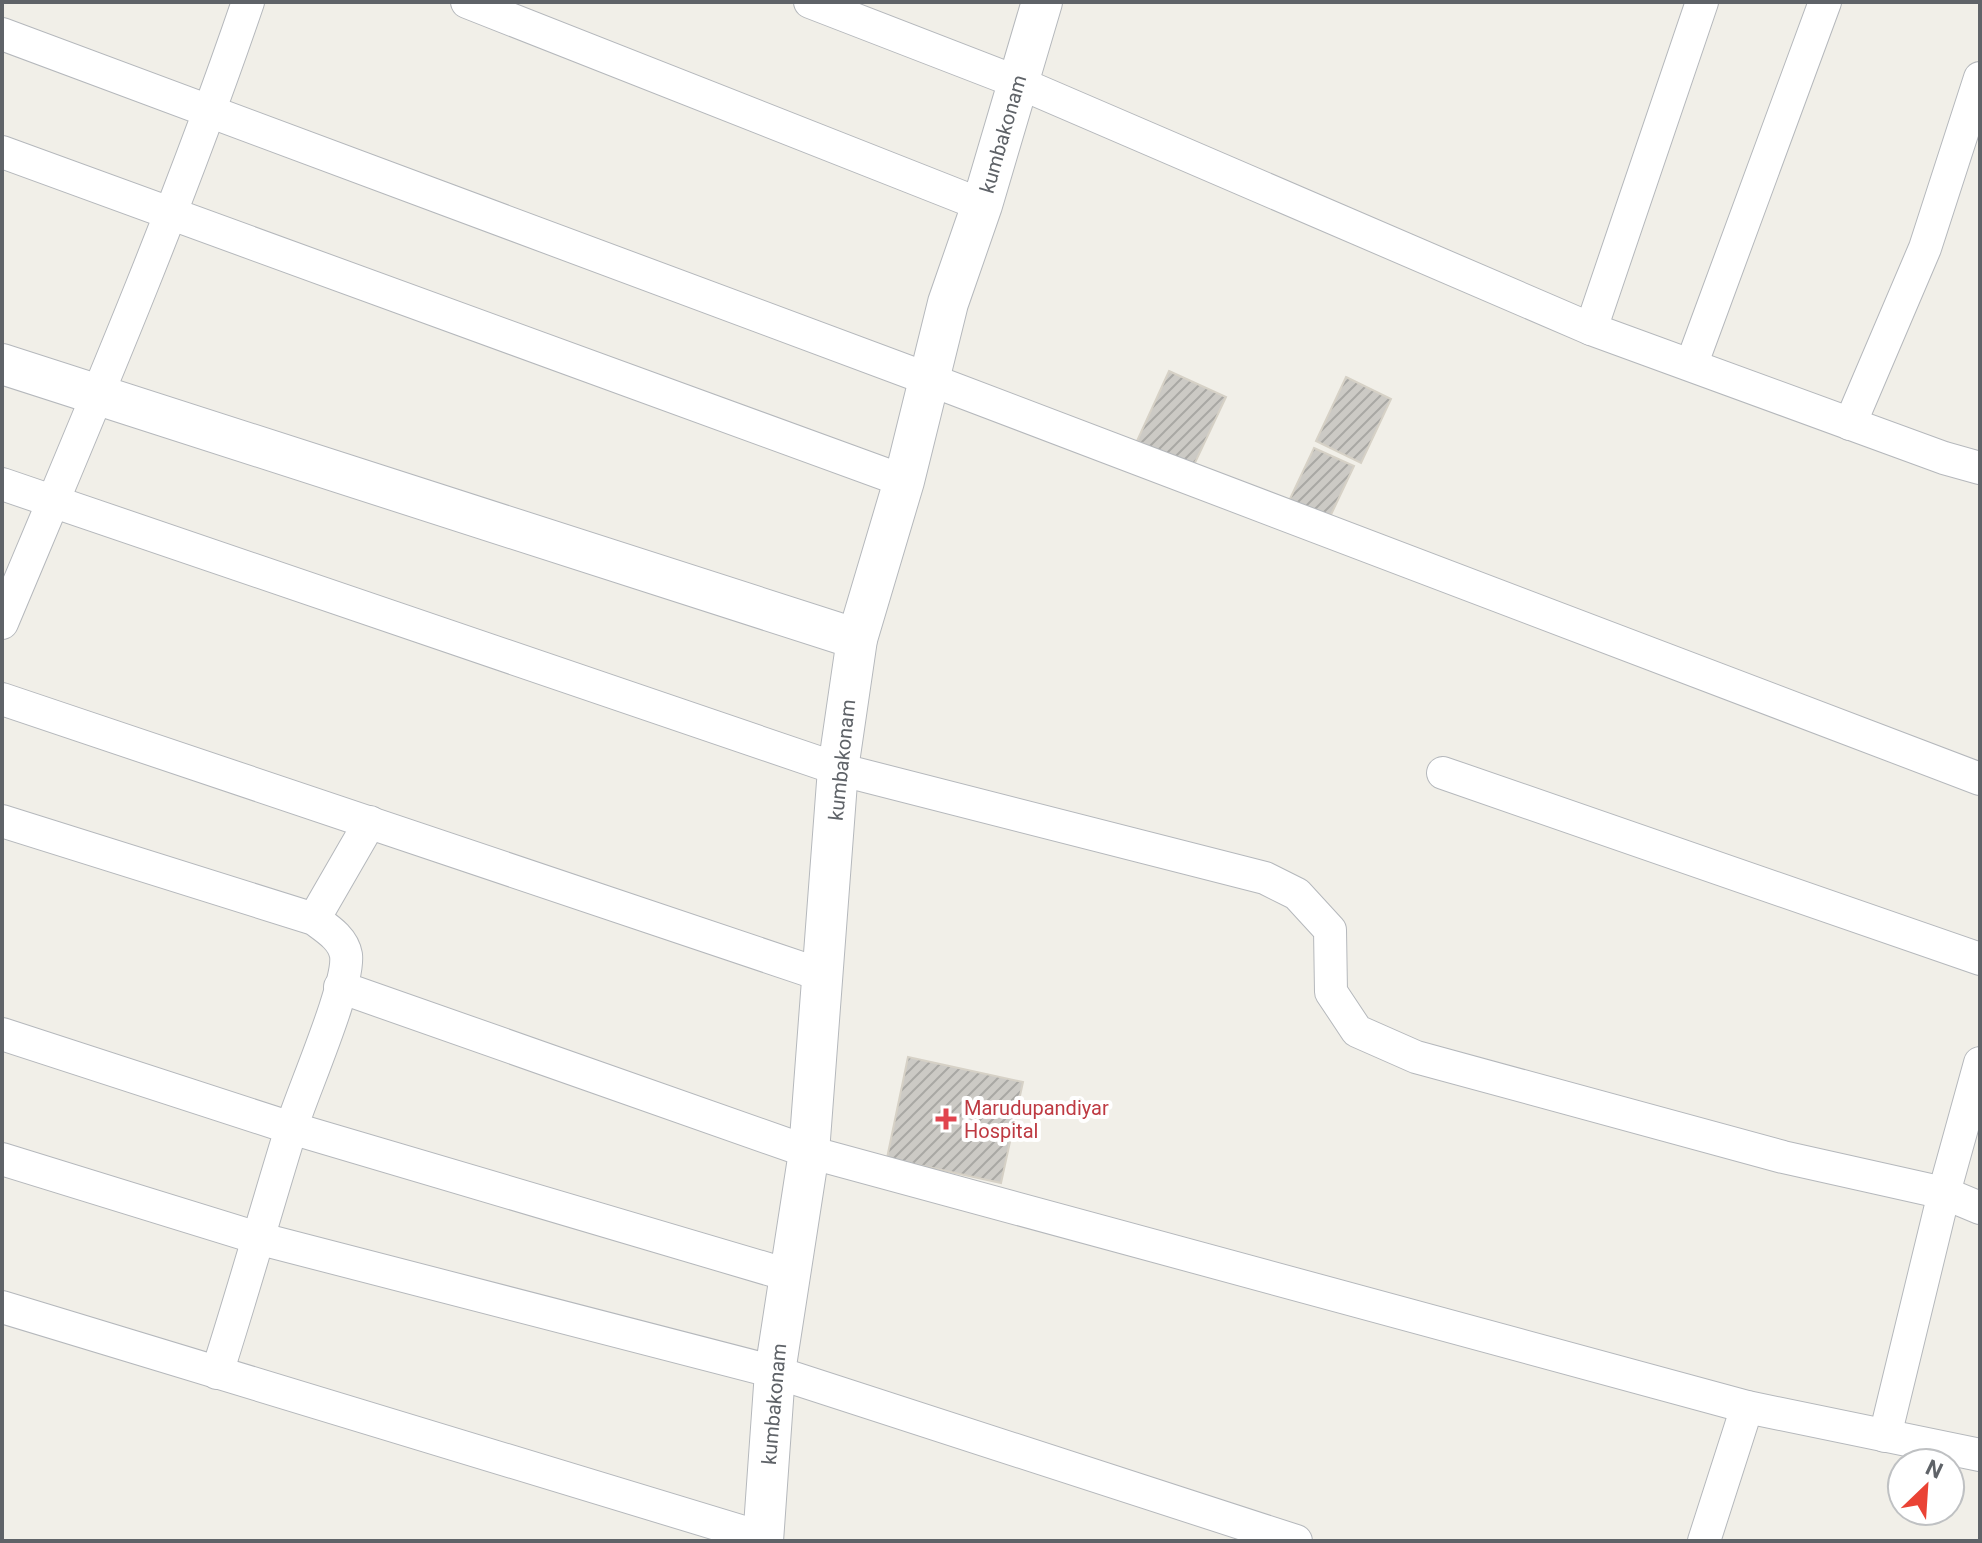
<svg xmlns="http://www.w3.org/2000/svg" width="1982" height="1543" font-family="Roboto,sans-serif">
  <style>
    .building { fill: url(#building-hatch); stroke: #d6d1c6; stroke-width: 2 }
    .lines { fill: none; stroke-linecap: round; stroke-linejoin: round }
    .minor-casing { stroke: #b5b8bc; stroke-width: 34 }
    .tertiary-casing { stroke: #b5b8bc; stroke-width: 42 }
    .minor { stroke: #fff; stroke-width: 32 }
    .tertiary { stroke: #fff; stroke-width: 40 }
    .health-dot { fill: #e0444e; stroke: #fff; stroke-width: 3 }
    .labels { text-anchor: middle; stroke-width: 8; stroke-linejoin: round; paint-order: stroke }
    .street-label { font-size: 20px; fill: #5f6368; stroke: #fff }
    .health-label { font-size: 20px; fill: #be3a42; stroke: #fff; text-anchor: start }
  </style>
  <defs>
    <pattern id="building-hatch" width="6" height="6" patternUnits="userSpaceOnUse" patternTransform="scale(2)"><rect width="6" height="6" fill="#cccac5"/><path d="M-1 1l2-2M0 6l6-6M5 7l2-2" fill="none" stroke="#a9a8a4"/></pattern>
  </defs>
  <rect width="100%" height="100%" fill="#f1efe8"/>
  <g class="building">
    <polygon points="1169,371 1226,397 1193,467 1137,441"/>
    <polygon points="1346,377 1391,399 1361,463 1316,441"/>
    <polygon points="1314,448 1354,466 1328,521 1288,503"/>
    <polygon points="908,1057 1023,1082 1001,1183 887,1158"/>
  </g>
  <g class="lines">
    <defs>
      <g id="minor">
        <polyline points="467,2 982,205"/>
        <polyline points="810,2 1017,82 1591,329 1944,458 1980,468"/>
        <polyline points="2,34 928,379 1980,779"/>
        <polyline points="2,152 904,481"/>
        <polyline points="1591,329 1702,2"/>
        <polyline points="1692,363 1825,2"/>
        <polyline points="1850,424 1925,248 1980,78"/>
        <polyline points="2,484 838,769 1265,878 1297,894 1330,930 1331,992 1357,1031 1416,1057 1783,1157 1944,1193 1980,1208"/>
        <path d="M 2,623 C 88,418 176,213 248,2"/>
        <polyline points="2,699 825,976"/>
        <polyline points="1443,773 1980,959"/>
        <path d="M 2,821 L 314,919 C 326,928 343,938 346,955 C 350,985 302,1093 291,1129 C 266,1210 243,1292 217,1373"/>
        <polyline points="314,919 370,822"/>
        <polyline points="340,987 809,1152 1747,1407 1980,1455"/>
        <polyline points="2,1034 291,1128 788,1275"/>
        <polyline points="2,1159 261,1239 775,1372 1296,1541"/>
        <polyline points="2,1307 763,1538"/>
        <polyline points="1885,1436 1944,1193 1980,1063"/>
        <polyline points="1704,1541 1747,1407"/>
      </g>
      <g id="tertiary">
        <polyline points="2,364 857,639"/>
        <polyline points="763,1541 775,1372 809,1152 838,769 857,639 904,481 948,303 982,205 1042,2"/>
      </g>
    </defs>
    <use href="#minor" class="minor-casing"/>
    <use href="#tertiary" class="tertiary-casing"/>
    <use href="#minor" class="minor"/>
    <use href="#tertiary" class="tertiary"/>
  </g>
  <path class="health-dot" d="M942 1107h8v8h8v8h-8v8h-8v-8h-8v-8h8z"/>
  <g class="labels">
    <g class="street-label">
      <text transform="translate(1003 134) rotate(-74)" y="7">kumbakonam</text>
      <text transform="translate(842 760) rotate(-84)" y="7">kumbakonam</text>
      <text transform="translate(774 1404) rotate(-85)" y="7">kumbakonam</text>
    </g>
    <g class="health-label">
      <text x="964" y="1115">Marudupandiyar<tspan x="964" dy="23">Hospital</tspan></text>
    </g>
  </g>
  <rect width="1982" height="1543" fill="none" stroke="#5f6368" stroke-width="8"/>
  <g transform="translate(1926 1487) rotate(25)"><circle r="38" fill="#ffffff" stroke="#bfc1c3" stroke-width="2"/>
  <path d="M0-6L14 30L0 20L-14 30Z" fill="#ea4335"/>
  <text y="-12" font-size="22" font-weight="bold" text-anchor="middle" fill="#5f6368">N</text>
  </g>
</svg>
